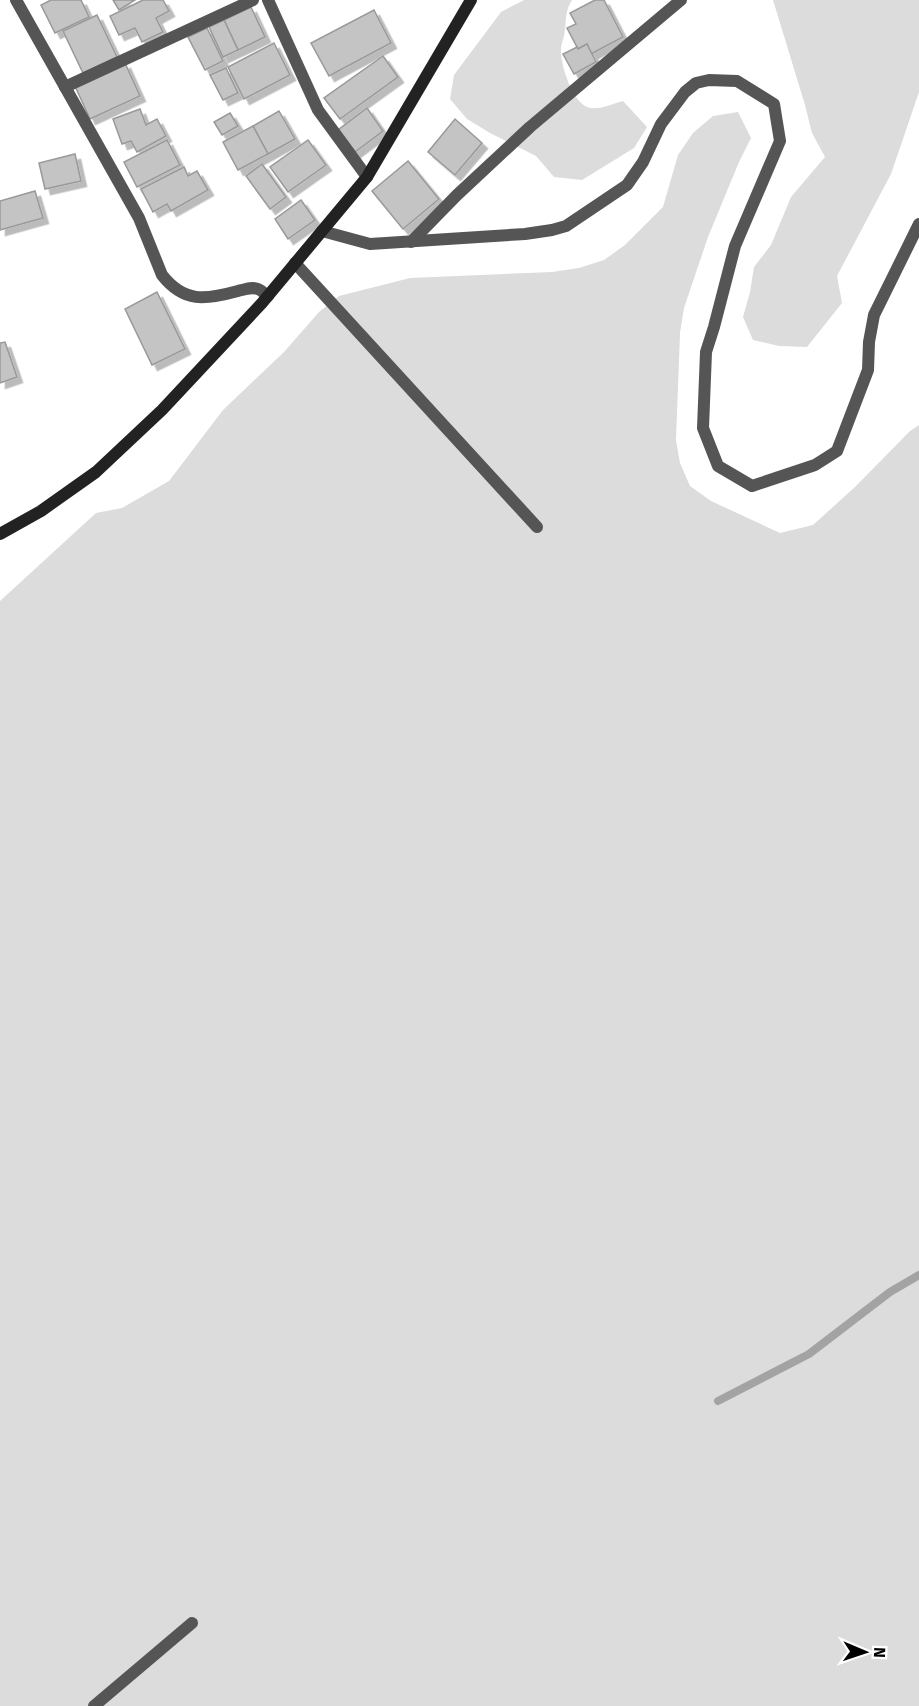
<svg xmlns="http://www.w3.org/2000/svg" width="919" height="1706" font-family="'Fira Sans',sans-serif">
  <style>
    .green { fill: #dcdcdc }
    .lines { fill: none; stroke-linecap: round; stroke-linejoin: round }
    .stream { stroke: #a3a3a3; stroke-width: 8 }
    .building { fill: #c4c4c4; stroke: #999; stroke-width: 1.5; filter: url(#shadow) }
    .service { stroke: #555; stroke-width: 12 }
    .minor { stroke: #555; stroke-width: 12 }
    .secondary { stroke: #222; stroke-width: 12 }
  </style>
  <defs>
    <filter id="shadow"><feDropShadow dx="5.5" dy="5.5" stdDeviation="0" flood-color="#0004"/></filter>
  </defs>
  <rect width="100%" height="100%" fill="#fff"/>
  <g class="green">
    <path d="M 524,0 L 572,0 C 564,13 567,21 564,36 C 563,40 561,45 561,49 C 560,64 572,101 587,107 C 598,111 612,104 623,101 L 647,127 L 634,148 L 582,180 L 554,177 L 536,156 L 490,133 L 467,119 L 450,99 L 454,75 L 501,12 Z"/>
    <polygon points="773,0 919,0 919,92 891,174 837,276 842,303 807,347 779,346 753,340 743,317 750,292 754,267 771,245 791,197 825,157 812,133 805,105"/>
    <polygon points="738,112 751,138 739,162 708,237 684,308 680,333 676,440 680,463 690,486 711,501 780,533 813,525 855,487 910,431 919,425 919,1706 0,1706 0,601 96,513 122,508 169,481 223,410 284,352 319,312 339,296 410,278 552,272 579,268 604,260 625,245 663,207 678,155 693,133 713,116"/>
  </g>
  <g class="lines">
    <polyline class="stream" points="718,1401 809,1354 890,1292 919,1275"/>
  </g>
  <g class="building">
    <polygon points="51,0 81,0 89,17 55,33 41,5"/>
    <polygon points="113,0 135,0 119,10"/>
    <polygon points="143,0 163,0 169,11 156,18 163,32 142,42 135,28 119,35 110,16"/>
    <polygon points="595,0 604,0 623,37 591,54 587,44 578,49 567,28 576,24 570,13"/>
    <polygon points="251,7 265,37 238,50 224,20"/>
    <polygon points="374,10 391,43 329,76 311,43"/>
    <polygon points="97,15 117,57 83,73 63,31"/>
    <polygon points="224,20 238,50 223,57 209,27"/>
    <polygon points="207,28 223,61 205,70 188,37"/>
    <polygon points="274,43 290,75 244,99 228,67"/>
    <polygon points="587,44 596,62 574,74 563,54 577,47 578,49"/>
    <polygon points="383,56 398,77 340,119 324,98"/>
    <polygon points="125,63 140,96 90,119 75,86"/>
    <polygon points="226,68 238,93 223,100 210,75"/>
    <polygon points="367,108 383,131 355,152 338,130"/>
    <polygon points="140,109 146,125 157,119 166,136 137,152 131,141 122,144 113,119"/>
    <polygon points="279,111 295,139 268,154 253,126"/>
    <polygon points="230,113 238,126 222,135 214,122"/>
    <polygon points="455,119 482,143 455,175 428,152"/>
    <polygon points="253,126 268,154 238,170 223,142"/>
    <polygon points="167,140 180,165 137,187 124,162"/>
    <polygon points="308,140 326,165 288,192 270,167"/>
    <polygon points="75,154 81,181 45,189 39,163"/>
    <polygon points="408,161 439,199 403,229 372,191"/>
    <polygon points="262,164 286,197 270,209 246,176"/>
    <polygon points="184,167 188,176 197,171 208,190 171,211 167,204 153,212 141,189"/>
    <polygon points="35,191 43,218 0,230 0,201"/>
    <polygon points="301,200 315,220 288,239 275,219"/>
    <polygon points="157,292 185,349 152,365 125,309"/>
    <polygon points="5,342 17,377 0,383 0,343"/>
  </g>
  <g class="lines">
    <g class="service">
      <polyline points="322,231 370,244 525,234 552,230 566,226 627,185 643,162 661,124 685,92 696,83 709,80 737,81 774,104 780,141 735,246 714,327 706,352 703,428 718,466 752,486 815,465 837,451 868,370 869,342 874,315 919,224"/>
      <polyline points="295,263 537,527"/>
      <polyline points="94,1706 192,1623"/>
    </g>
    <g class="minor">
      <path d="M 16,0 L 139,218 L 162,275 C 184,303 205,300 238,291 C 245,289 254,286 260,290 C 262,291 266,295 268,296"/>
      <polyline points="268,0 318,110 367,177"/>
      <polyline points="65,87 253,0"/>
      <polyline points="411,242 457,195 530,127 681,0"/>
    </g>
    <polyline class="secondary" points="0,534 41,511 96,472 162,410 262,303 367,177 471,0"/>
  </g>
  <g transform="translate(865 1652) rotate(92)" stroke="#ffffff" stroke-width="4.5" paint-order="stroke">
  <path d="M0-4.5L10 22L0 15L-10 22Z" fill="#000000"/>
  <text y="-9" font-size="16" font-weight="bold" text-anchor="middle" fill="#000000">N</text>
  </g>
</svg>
